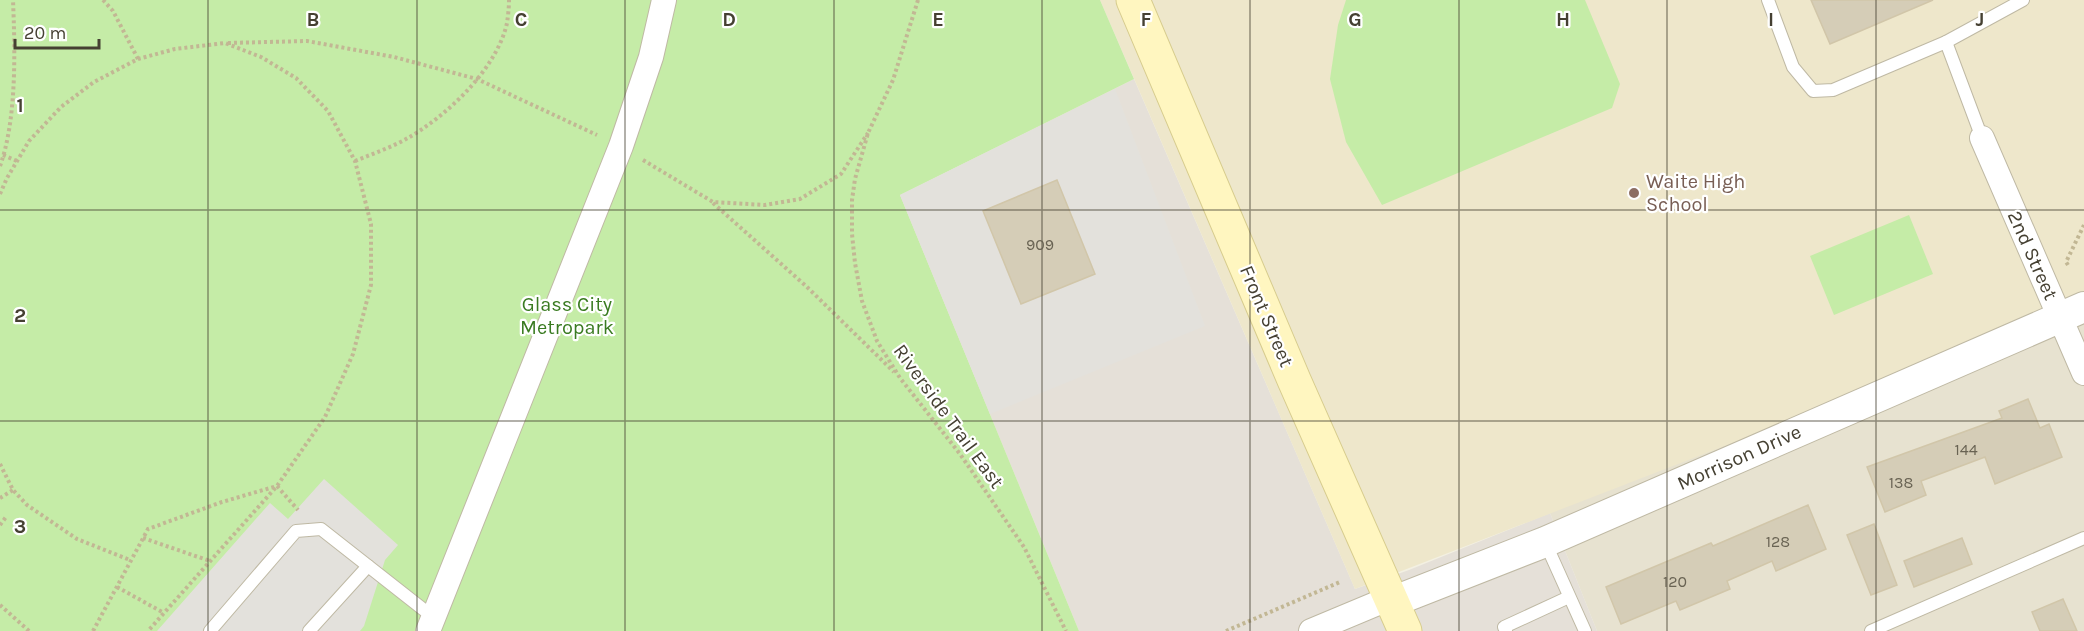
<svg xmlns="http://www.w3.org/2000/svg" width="2084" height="631" font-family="Karla,sans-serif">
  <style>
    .residential { fill: #e7e2d0 }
    .industrial { fill: #e5e0d8 }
    .education { fill: #eee7cb }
    .green { fill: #c5eca7 }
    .parking { fill: #e3e1dc }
    .building { fill: #d5cdb7; stroke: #d1c6a9; stroke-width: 1.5 }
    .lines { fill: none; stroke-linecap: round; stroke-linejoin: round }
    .service-casing { stroke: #bfb9a4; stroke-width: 14 }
    .minor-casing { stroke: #bfb9a4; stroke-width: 26 }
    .tertiary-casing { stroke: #bfb9a4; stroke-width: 32 }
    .secondary-casing { stroke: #d7cc8d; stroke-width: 35 }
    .path { stroke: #c2b794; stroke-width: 4; stroke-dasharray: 3 3; stroke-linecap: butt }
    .service { stroke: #fff; stroke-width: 12 }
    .minor { stroke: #fff; stroke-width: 24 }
    .tertiary { stroke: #fff; stroke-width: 30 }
    .secondary { stroke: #fff6c0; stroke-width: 33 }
    .grid { fill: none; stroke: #454032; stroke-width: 1.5; stroke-opacity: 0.55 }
    .education-dot { fill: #8d6e63; stroke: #fff; stroke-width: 2 }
    .labels { text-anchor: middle; stroke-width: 4.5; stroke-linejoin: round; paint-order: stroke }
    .number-label { font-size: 16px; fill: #696353 }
    .education-label { font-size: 20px; fill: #785e54; stroke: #fff; text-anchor: start }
    .street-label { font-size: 20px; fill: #454032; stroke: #fff }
    .park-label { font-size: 20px; fill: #3a7b21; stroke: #fff }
    .grid-label { font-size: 20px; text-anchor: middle; font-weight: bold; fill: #454032; stroke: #fff; stroke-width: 4.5; stroke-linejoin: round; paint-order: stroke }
  </style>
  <rect width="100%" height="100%" fill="#f3f0e2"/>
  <polygon class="residential" points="2084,291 2084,631 1597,631 1550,513"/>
  <polygon class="industrial" points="1134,79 1355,589 1409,570 1550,513 1597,631 1079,631 900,195"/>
  <polygon class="education" points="1100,0 2084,0 2084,307 1355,589"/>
  <g class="green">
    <polygon points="0,0 1100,0 1134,79 900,195 1079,631 0,631"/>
    <polygon points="1346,0 1585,0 1620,84 1612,108 1382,205 1346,142 1330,79 1338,25"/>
    <polygon points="1909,215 1933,274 1834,315 1810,256"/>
  </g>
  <g class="parking">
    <polygon points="1115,89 1205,326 990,414 900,195"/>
    <polygon points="324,479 398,545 385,560 364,626 360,631 157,631 270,503 288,519"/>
  </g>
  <g class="building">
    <polygon points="1811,0 1933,0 1830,44"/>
    <polygon points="1057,180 1095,274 1021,304 983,211"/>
    <polygon points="2028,399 2040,428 2049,424 2062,457 1995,484 1985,457 1921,481 1926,495 1885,512 1867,467 2002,418 1999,411"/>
    <polygon points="1808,505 1826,549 1776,571 1772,561 1727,581 1730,589 1680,610 1676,601 1621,624 1606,587 1711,543 1713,546"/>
    <polygon points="1874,524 1897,585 1871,595 1847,535"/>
    <polygon points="1962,538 1972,564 1914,587 1904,561"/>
    <polygon points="2063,599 2077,631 2040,631 2032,612"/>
  </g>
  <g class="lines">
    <defs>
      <g id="service">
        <polyline points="1768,0 1793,67 1813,91 1833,90 1946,42 1982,138"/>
        <polyline points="1946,42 2023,0"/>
        <polyline points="1545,542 1585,631"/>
        <polyline points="210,631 296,531 321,529 433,617"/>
        <polyline points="309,631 368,566"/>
        <polyline points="1506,631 1504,627 1569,597"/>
        <polyline points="1871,631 2084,538"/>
      </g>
      <g id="minor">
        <polyline points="1982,138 2084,373"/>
        <polyline points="428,631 621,146 651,57 664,0"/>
        <polyline points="1311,631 1390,598"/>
      </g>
      <polyline id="tertiary" points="1392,602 1545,542 2084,307"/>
      <polyline id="secondary" points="1133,0 1294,380 1405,631"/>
    </defs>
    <use href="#service" class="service-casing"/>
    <use href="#minor" class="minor-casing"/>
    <use href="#tertiary" class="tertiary-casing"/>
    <use href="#secondary" class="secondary-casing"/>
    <g class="path">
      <polyline points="103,0 113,11 138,59"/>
      <polyline points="918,0 893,80 868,133 855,179 852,200 852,234 855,263 862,301 877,341 900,378 960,454 1024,547 1066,631"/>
      <polyline points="228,43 307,41 394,57 477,79 597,135"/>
      <polyline points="3,155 17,161"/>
      <polyline points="643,160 713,202 765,205 800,199 841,174 868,133"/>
      <path d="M 355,161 C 372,154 390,148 406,139 C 446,117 497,69 507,23 C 508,16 509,8 509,0"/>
      <path d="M 0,166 C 17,119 15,49 13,0"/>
      <polyline points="0,194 7,178 29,141 61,107 94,82 138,59 175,49 225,43 261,57 296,78 328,111 355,161 371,224 371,285 353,354 325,417 277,486 148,631"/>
      <polyline points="713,203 806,286 894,372"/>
      <polyline points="2068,265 2066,262 2084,225"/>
      <polyline points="0,464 13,490 27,505 77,539 130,560"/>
      <polyline points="0,498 13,490"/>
      <polyline points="0,525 6,517"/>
      <polyline points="143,538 210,561"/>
      <polyline points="117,587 164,613"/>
      <polyline points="0,605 29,631"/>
      <polyline points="93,631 148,529 222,502 277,486 298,510"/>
      <polyline points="1226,631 1340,582"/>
    </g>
    <use href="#service" class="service"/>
    <use href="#minor" class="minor"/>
    <use href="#tertiary" class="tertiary"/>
    <use href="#secondary" class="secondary"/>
  </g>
  <path class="grid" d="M 208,0 L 208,631M 417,0 L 417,631M 625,0 L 625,631M 834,0 L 834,631M 1042,0 L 1042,631M 1250,0 L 1250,631M 1459,0 L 1459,631M 1667,0 L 1667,631M 1876,0 L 1876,631M 0,210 L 2084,210M 0,421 L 2084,421"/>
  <circle class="education-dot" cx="1634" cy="193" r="6"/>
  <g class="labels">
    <g class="number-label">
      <text x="1040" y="250">909</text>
      <text x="1966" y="455">144</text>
      <text x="1901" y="488">138</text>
      <text x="1778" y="547">128</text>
      <text x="1675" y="587">120</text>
    </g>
    <g class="education-label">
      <text x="1646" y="188">Waite High<tspan x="1646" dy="23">School</tspan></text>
    </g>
    <g class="street-label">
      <text transform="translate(2033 255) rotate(66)" y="7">2nd Street</text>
      <text transform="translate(1267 316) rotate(67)" y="7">Front Street</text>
      <text transform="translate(949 416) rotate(54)" y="7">Riverside Trail East</text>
      <text transform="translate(1739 457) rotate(-24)" y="7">Morrison Drive</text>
    </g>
    <g class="park-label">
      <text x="567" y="311">Glass City<tspan x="567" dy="23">Metropark</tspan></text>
    </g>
  </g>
  <g class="grid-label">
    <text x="313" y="26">B</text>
    <text x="521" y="26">C</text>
    <text x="729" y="26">D</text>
    <text x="938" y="26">E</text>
    <text x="1146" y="26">F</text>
    <text x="1355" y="26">G</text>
    <text x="1563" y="26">H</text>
    <text x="1771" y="26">I</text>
    <text x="1980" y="26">J</text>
    <text x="20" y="112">1</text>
    <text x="20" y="322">2</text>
    <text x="20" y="533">3</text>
  </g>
  <path d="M15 39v9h84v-9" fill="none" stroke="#454032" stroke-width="3"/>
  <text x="24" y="39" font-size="18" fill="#454032" stroke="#ffffff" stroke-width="4.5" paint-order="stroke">20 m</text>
</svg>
